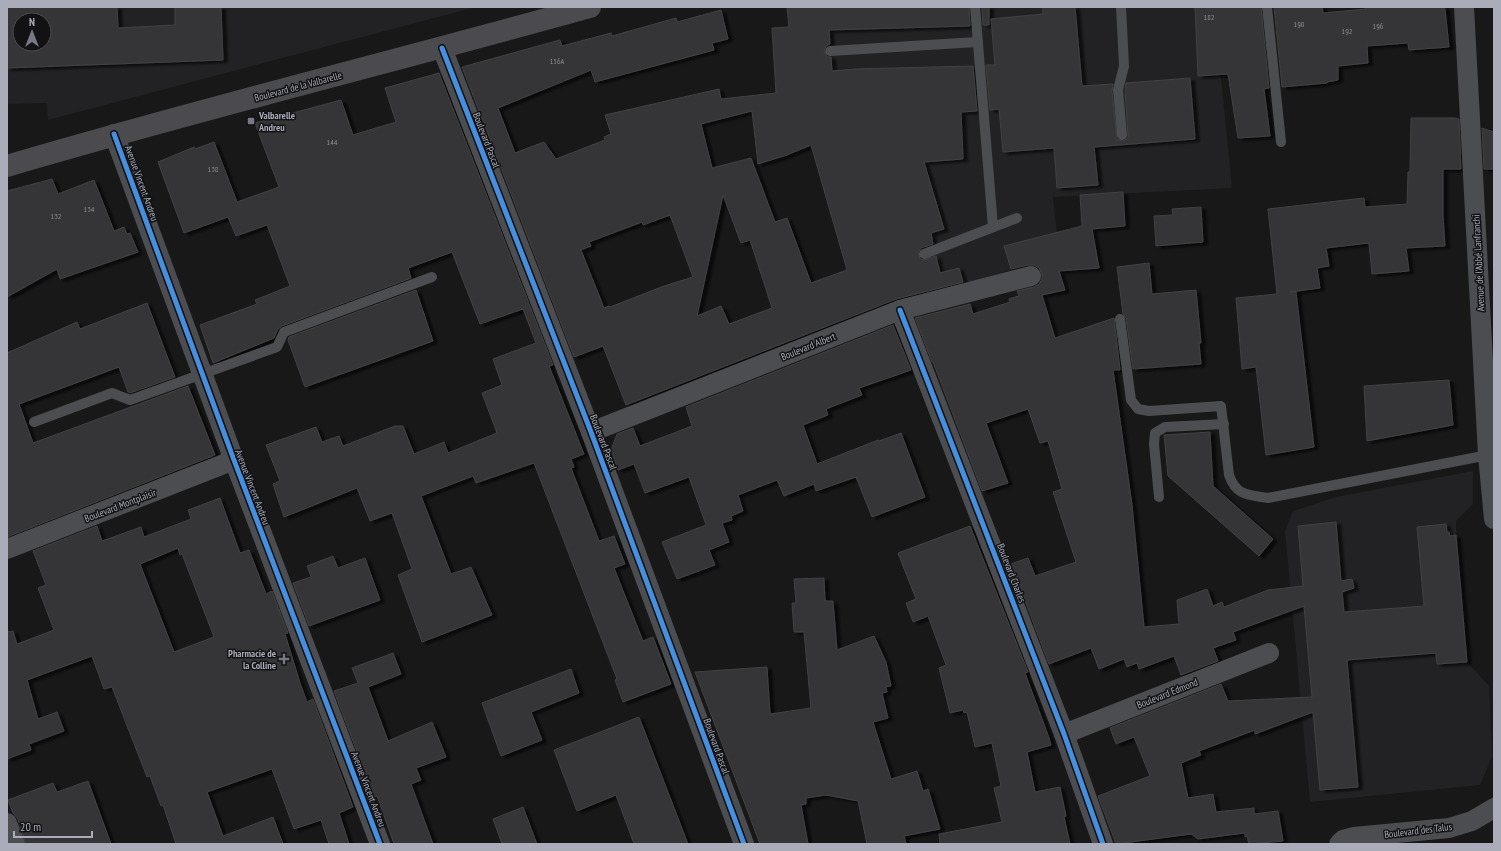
<svg xmlns="http://www.w3.org/2000/svg" width="1501" height="851" font-family="'PT Sans Narrow',sans-serif">
  <style>
    .built { fill: #222224; fill-rule: evenodd }
    .building { fill: #363637; stroke: #414144; fill-rule: evenodd; filter: url(#shadow) }
    .lines { fill: none; stroke-linecap: round; stroke-linejoin: round }
    .lane { stroke: #4c4d51; stroke-width: 10 }
    .street { stroke: #4c4d51; stroke-width: 20 }
    .secondary { stroke: #4b4b4f; stroke-width: 22 }
    .cycleway-casing { stroke: #121214; stroke-width: 8 }
    .cycleway { stroke: #468fdf; stroke-width: 5 }
    .poi-dot { fill: #777881; stroke: #121214; stroke-width: 1.5 }
    .labels { text-anchor: middle; stroke-width: 3; stroke-linejoin: round; paint-order: stroke }
    .number-label { font-size: 8px; fill: #8d8e98 }
    .street-label { font-size: 10px; fill: #aaacb9; stroke: #121214 }
    .poi-label { font-size: 10px; font-weight: bold; fill: #aaacb9; stroke: #121214; text-anchor: start }
  </style>
  <defs>
    <filter id="shadow"><feDropShadow dx="4.5" dy="2.5" stdDeviation="1" flood-color="#0009"/></filter>
  </defs>
  <rect width="100%" height="100%" fill="#181818"/>
  <g class="built">
    <path d="M 7,7 L 476,7 L 48,120 L 47,103 L 7,104 ZM 20,20 L 44,20 L 44,44 L 20,44 Z"/>
    <polygon points="801,7 1214,7 1232,188 1053,197 1059,255 861,316 811,145"/>
    <polygon points="1473,471 1473,504 1456,521 1456,535 1467,662 1489,686 1492,757 1480,785 1310,802 1285,531 1293,511 1336,497"/>
  </g>
  <g class="building">
    <path d="M 7,7 L 117,7 L 118,28 L 175,25 L 175,7 L 221,7 L 223,60 L 7,68 ZM 20,20 L 44,20 L 44,44 L 20,44 Z"/>
    <path d="M 787,7 L 969,7 L 970,26 L 829,30 L 830,44 L 826,46 L 824,51 L 827,57 L 831,57 L 832,71 L 856,69 L 973,66 L 977,111 L 961,112 L 963,159 L 924,162 L 944,229 L 931,233 L 933,244 L 921,248 L 918,253 L 920,259 L 923,260 L 936,256 L 940,273 L 959,268 L 963,282 L 896,299 L 626,405 L 603,346 L 574,357 L 462,67 L 560,40 L 562,46 L 611,33 L 612,36 L 676,18 L 677,22 L 721,10 L 728,39 L 712,43 L 714,50 L 595,82 L 591,70 L 498,108 L 515,153 L 544,142 L 556,159 L 605,140 L 604,137 L 611,134 L 605,115 L 719,89 L 721,99 L 776,93 L 772,28 L 789,27 ZM 752,111 L 758,164 L 787,155 L 811,145 L 847,270 L 811,283 L 787,218 L 775,222 L 751,158 L 712,168 L 701,124 ZM 723,195 L 741,243 L 750,240 L 772,308 L 729,324 L 721,306 L 697,316 ZM 670,215 L 693,277 L 664,286 L 610,307 L 609,306 L 604,308 L 581,250 L 591,246 L 589,242 L 642,222 L 643,225 Z"/>
    <polygon points="982,7 989,7 989,25 983,25"/>
    <polygon points="1043,7 1075,7 1082,86 1113,84 1112,91 1117,139 1123,141 1128,138 1128,135 1125,91 1126,83 1190,78 1195,139 1094,147 1098,185 1057,188 1054,148 1003,152 999,109 990,110 986,65 995,65 991,19 1043,14"/>
    <polygon points="1195,7 1261,7 1269,88 1264,89 1270,136 1238,138 1228,74 1198,76"/>
    <polygon points="1274,7 1322,7 1323,13 1366,9 1366,7 1444,7 1445,9 1449,47 1409,50 1408,43 1367,46 1368,63 1338,66 1338,80 1327,82 1327,83 1282,87"/>
    <polygon points="439,73 553,365 549,366 584,454 571,459 574,467 571,468 599,541 614,536 625,564 614,568 643,641 653,637 671,684 623,702 615,680 617,679 534,463 476,483 473,476 421,496 451,574 471,567 492,615 422,642 398,575 412,569 392,513 370,521 357,488 284,517 273,484 280,481 266,445 316,427 322,442 339,436 343,446 395,426 403,426 414,454 444,442 448,453 497,433 482,393 502,385 493,359 536,343 523,309 480,324 452,252 408,268 411,278 282,326 278,329 274,338 213,363 200,325 257,304 255,300 290,286 267,225 236,236 228,217 184,233 158,162 194,147 195,149 214,142 237,202 279,187 255,123 341,100 353,135 396,122 385,88"/>
    <polygon points="1411,118 1455,118 1459,119 1461,169 1443,169 1443,215 1445,246 1406,248 1409,271 1372,274 1369,243 1326,248 1329,266 1317,268 1320,288 1290,292 1296,292 1314,447 1266,455 1256,367 1242,369 1236,298 1277,294 1268,209 1364,198 1365,207 1407,204 1408,172 1410,172"/>
    <polygon points="1482,128 1494,132 1494,169 1484,169"/>
    <polygon points="52,179 58,194 94,180 114,231 124,227 127,234 130,233 138,252 60,279 57,269 7,297 7,191"/>
    <polygon points="1123,192 1125,226 1092,229 1099,268 1059,271 1065,290 1042,295 1055,338 1114,318 1120,370 1113,370 1132,505 1144,627 1179,624 1177,600 1207,589 1213,606 1222,602 1224,607 1268,590 1303,586 1298,526 1336,522 1341,581 1352,579 1354,588 1342,592 1344,612 1424,606 1417,527 1446,524 1447,532 1449,532 1450,536 1456,535 1467,662 1437,664 1436,653 1347,660 1358,787 1320,790 1313,712 1255,734 1255,730 1199,751 1201,755 1181,763 1188,798 1213,794 1216,812 1254,808 1254,814 1278,811 1283,841 1249,844 1247,836 1245,837 1245,833 1198,839 1191,834 1116,844 1098,796 1150,776 1134,737 1116,744 1110,728 1221,684 1228,701 1312,697 1304,606 1233,632 1236,640 1213,648 1218,661 1181,675 1174,656 1139,669 1137,663 1127,667 1124,659 1099,669 1091,648 1049,664 1011,564 1028,558 1035,576 1076,562 1053,492 1062,489 1048,441 1040,443 1028,409 986,423 1008,483 982,491 933,362 932,362 915,318 970,304 973,314 1010,302 1009,299 1019,296 1017,291 1034,287 1039,284 1042,279 1042,274 1039,268 1034,265 1028,265 1011,269 1004,246 1082,226 1080,195"/>
    <polygon points="1201,207 1203,242 1156,246 1154,216 1173,215 1172,209"/>
    <polygon points="1149,263 1152,294 1196,290 1201,343 1199,343 1201,364 1133,369 1126,318 1123,314 1117,267"/>
    <polygon points="416,290 433,341 305,387 288,340 289,337"/>
    <polygon points="147,303 175,377 130,393 128,392 119,367 19,404 33,443 188,386 215,455 7,537 7,353 77,322 80,329"/>
    <polygon points="893,325 911,370 859,388 862,395 826,409 828,415 803,425 817,464 878,440 879,441 901,433 925,497 872,517 856,477 816,491 814,484 784,496 777,480 738,495 743,511 731,516 732,520 722,523 729,542 709,550 715,565 677,579 662,542 706,525 689,477 645,493 634,464 618,470 611,450 617,434 633,428 640,446 692,426 686,407"/>
    <polygon points="1449,380 1453,425 1367,441 1364,386"/>
    <polygon points="1210,432 1213,486 1273,539 1259,556 1168,476 1164,435"/>
    <path d="M 220,498 L 240,553 L 249,550 L 266,594 L 272,591 L 288,633 L 285,634 L 300,683 L 307,702 L 313,699 L 353,807 L 339,813 L 349,844 L 329,844 L 321,820 L 294,829 L 272,769 L 207,792 L 223,836 L 273,817 L 283,844 L 176,844 L 163,805 L 161,806 L 150,776 L 147,777 L 112,687 L 104,689 L 92,656 L 27,680 L 38,719 L 57,712 L 64,731 L 29,744 L 31,750 L 7,759 L 7,632 L 13,631 L 17,644 L 54,630 L 38,588 L 46,585 L 33,551 L 97,526 L 102,541 L 141,527 L 144,537 L 191,519 L 188,510 ZM 178,548 L 180,555 L 182,554 L 214,637 L 174,652 L 140,564 Z"/>
    <polygon points="970,526 1028,672 1025,673 1048,735 1051,745 1027,752 1035,792 1060,787 1066,816 1064,817 1070,844 940,844 939,834 1002,822 994,788 1001,786 992,743 975,747 967,712 964,713 963,710 950,713 939,668 946,665 928,616 913,622 906,603 916,599 898,553"/>
    <polygon points="333,556 338,568 365,558 380,600 309,626 293,583 311,577 307,566"/>
    <polygon points="824,578 825,601 833,601 837,650 874,636 886,662 891,686 886,687 887,692 882,693 888,718 873,722 891,779 917,771 923,791 928,789 940,829 904,836 906,844 867,844 858,801 826,795 806,798 806,804 801,805 808,844 760,844 695,672 767,667 770,714 811,708 804,632 794,632 792,603 796,603 794,579"/>
    <polygon points="393,653 401,674 368,687 388,741 432,722 446,757 416,768 421,780 411,784 433,844 394,844 377,796 374,797 334,691 358,683 352,668"/>
    <polygon points="571,669 579,693 531,712 542,740 501,756 482,703"/>
    <polygon points="639,717 688,844 634,844 616,795 577,811 554,750"/>
    <polygon points="88,781 111,844 26,844 18,819 13,813 8,800 53,783 57,792"/>
    <polygon points="523,807 537,844 502,844 493,819"/>
  </g>
  <g class="lines">
    <g class="lane">
      <polyline points="975,7 993,227"/>
      <polyline points="1121,7 1124,66 1118,90 1122,135"/>
      <polyline points="1267,7 1281,142"/>
      <polyline points="830,51 977,42"/>
      <polyline points="924,254 1017,218"/>
      <path d="M 1120,319 L 1131,400 L 1138,409 L 1149,411 L 1221,406 L 1229,475 C 1236,496 1249,495 1268,498 L 1488,455"/>
      <polyline points="34,422 112,393 130,400 277,347 284,332 432,277"/>
      <polyline points="1159,497 1154,444 1155,433 1165,427 1224,424"/>
    </g>
    <g class="street">
      <polyline points="1464,7 1488,455 1494,519"/>
      <polyline points="442,48 591,432 744,844"/>
      <polyline points="114,134 234,460 380,844"/>
      <polyline points="900,310 1064,734 1103,844"/>
      <polyline points="591,432 900,310 1031,276"/>
      <polyline points="7,549 234,460"/>
      <polyline points="1064,734 1269,653"/>
      <polyline points="7,823 15,844"/>
      <polyline points="1339,844 1343,840 1354,837 1449,828 1472,821 1494,808"/>
    </g>
    <path class="secondary" d="M 7,166 C 200,109 396,61 590,7"/>
    <defs>
      <g id="cycleway">
        <polyline points="442,48 591,432 744,844"/>
        <polyline points="114,134 234,460 380,844"/>
        <polyline points="900,310 1064,734 1103,844"/>
      </g>
    </defs>
    <use href="#cycleway" class="cycleway-casing"/>
    <use href="#cycleway" class="cycleway"/>
  </g>
  <g class="poi-dot">
    <rect x="247" y="117" width="8" height="8" rx="2"/>
    <path d="M282 653h4v4h4v4h-4v4h-4v-4h-4v-4h4z"/>
  </g>
  <g class="labels">
    <g class="number-label">
      <text x="1209" y="20">182</text>
      <text x="1299" y="27">190</text>
      <text x="1378" y="29">196</text>
      <text x="1347" y="34">192</text>
      <text x="557" y="64">156A</text>
      <text x="332" y="145">144</text>
      <text x="213" y="172">138</text>
      <text x="89" y="212">134</text>
      <text x="56" y="219">132</text>
    </g>
    <g class="street-label">
      <text transform="translate(298 86) rotate(-15)" y="4">Boulevard de la Valbarelle</text>
      <text transform="translate(487 140) rotate(69)" y="4">Boulevard Pascal</text>
      <text transform="translate(142 183) rotate(70)" y="4">Avenue Vincent Andreu</text>
      <text transform="translate(1478 263) rotate(-93)" y="4">Avenue de l'Abbé Lanfranchi</text>
      <text transform="translate(808 346) rotate(-22)" y="4">Boulevard Albert</text>
      <text transform="translate(604 442) rotate(69)" y="4">Boulevard Pascal</text>
      <text transform="translate(253 487) rotate(69)" y="4">Avenue Vincent Andreu</text>
      <text transform="translate(120 505) rotate(-21)" y="4">Boulevard Montplaisir</text>
      <text transform="translate(1012 573) rotate(69)" y="4">Boulevard Charles</text>
      <text transform="translate(1167 693) rotate(-22)" y="4">Boulevard Edmond</text>
      <text transform="translate(717 746) rotate(70)" y="4">Boulevard Pascal</text>
      <text transform="translate(369 789) rotate(69)" y="4">Avenue Vincent Andreu</text>
      <text transform="translate(1418 830) rotate(-7)" y="4">Boulevard des Talus</text>
    </g>
    <g class="poi-label">
      <text x="259" y="119">Valbarelle<tspan x="259" dy="12">Andreu</tspan></text>
      <text x="276" y="657" text-anchor="end">Pharmacie de<tspan x="276" dy="12">la Colline</tspan></text>
    </g>
  </g>
  <rect width="1501" height="851" fill="none" stroke="#aaacb9" stroke-width="16"/>
  <g transform="translate(32 32)"><circle r="19" fill="#121214" stroke="#4f5056"/>
  <path d="M0-3L7 15L0 10L-7 15Z" fill="#777881"/>
  <text y="-6" font-size="11" font-weight="bold" text-anchor="middle" fill="#aaacb9">N</text>
  </g>
  <path d="M14 831v6h78v-6" fill="none" stroke="#aaacb9" stroke-width="2"/>
  <text x="20" y="831" font-size="12" fill="#aaacb9" stroke="#121214" stroke-width="3" paint-order="stroke">20 m</text>
</svg>
